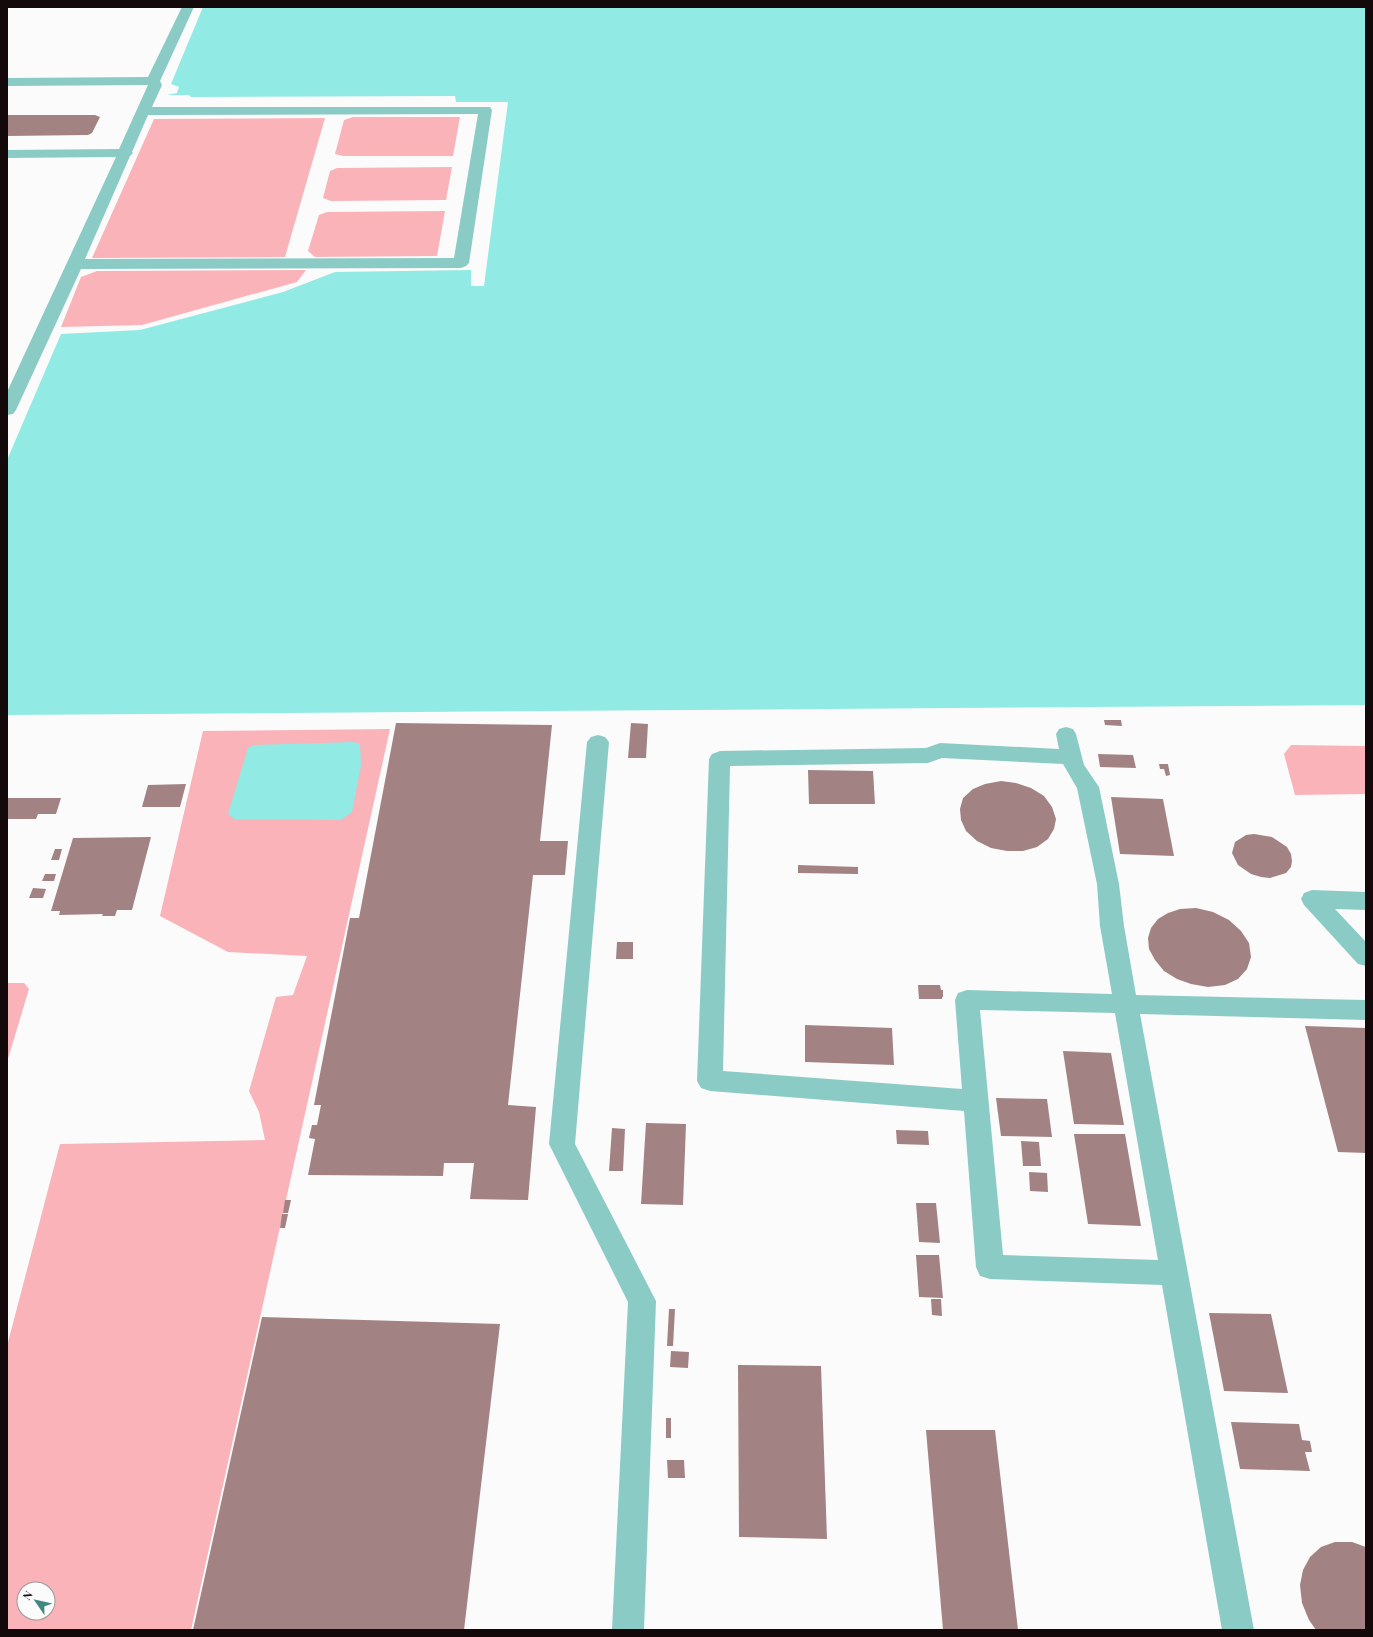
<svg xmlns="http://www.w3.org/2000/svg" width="1373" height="1637" font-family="'Playfair Display',serif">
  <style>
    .green { fill: #f9b3b9; fill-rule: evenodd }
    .water { fill: #91eae3 }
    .building { fill: #a38284 }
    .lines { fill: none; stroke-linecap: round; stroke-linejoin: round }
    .minor { fill: #8bcbc6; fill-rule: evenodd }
  </style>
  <rect width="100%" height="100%" fill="#fbfbfb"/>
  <g class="green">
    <polygon points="353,117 460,117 453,156 343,156 335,154 344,120"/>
    <polygon points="325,118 285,257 92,258 154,119"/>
    <polygon points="452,167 446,200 331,201 323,198 330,171 337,168"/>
    <polygon points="445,211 437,256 315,257 308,251 319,215 327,212"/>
    <polygon points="306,270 297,282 142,325 61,327 81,277 97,271"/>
    <path d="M 390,729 L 191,1630 L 7,1630 L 7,1346 L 60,1144 L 265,1140 L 259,1112 L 249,1091 L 276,997 L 293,995 L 307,956 L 228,952 L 160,916 L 203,731 ZM 24,1589 L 48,1589 L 48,1613 L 24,1613 Z"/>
    <polygon points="1291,745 1366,746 1366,794 1295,795 1284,754"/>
    <polygon points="7,983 24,983 29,989 7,1062"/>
  </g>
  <g class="water">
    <polygon points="203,7 1366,7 1366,705 7,715 7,460 61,334 140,330 283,292 335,272 471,270 471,286 484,286 508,102 456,102 455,96 191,97 189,95 167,95 177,93 179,87 171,84"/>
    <polygon points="353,742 360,744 361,765 352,812 341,820 234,819 228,814 248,748 254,745"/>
  </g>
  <g class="building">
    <polygon points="7,115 95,115 100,117 92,133 88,135 7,136"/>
    <polygon points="1104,720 1121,720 1122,726 1105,725"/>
    <polygon points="396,723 552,725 540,841 568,841 565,875 533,875 508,1105 536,1107 528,1200 470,1199 474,1163 444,1163 443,1176 308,1175 315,1139 309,1138 312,1125 317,1125 321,1105 314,1105 350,918 359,918"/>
    <polygon points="631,723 648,724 646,758 628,758"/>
    <polygon points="1098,754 1133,755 1136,768 1100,767"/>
    <polygon points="1159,764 1168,764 1170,775 1166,776 1164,769 1160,769"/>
    <polygon points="808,770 873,771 875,804 809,804"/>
    <polygon points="1001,781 1016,783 1031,788 1044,796 1052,807 1056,819 1054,829 1048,839 1037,847 1023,851 1007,851 991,848 977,841 966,831 961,820 960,809 963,798 973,789 985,784"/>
    <polygon points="186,784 180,807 142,807 148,785"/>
    <polygon points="1111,797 1163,799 1174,856 1120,854"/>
    <polygon points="7,798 61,798 56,814 38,814 36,819 7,819"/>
    <polygon points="1254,834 1272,837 1287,847 1291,854 1292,861 1291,867 1286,873 1270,878 1261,877 1251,874 1238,865 1232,853 1235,842 1246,835"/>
    <polygon points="151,837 132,910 117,910 115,916 102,916 103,914 59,915 60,911 51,911 73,838"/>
    <polygon points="55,849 62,849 59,860 51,860"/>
    <polygon points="798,865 858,867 858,874 798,873"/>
    <polygon points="45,874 56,874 54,881 42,881"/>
    <polygon points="33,888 46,889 43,898 29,898"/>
    <polygon points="1196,908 1213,912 1229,920 1241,931 1249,943 1251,957 1247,969 1238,979 1225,985 1208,987 1191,984 1177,979 1164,971 1155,960 1149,949 1148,938 1151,928 1158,919 1168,913 1180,909"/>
    <polygon points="617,942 633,942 633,959 616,959"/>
    <polygon points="918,985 940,985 941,990 943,990 943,997 942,997 942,999 919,999"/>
    <polygon points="805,1025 892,1028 894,1065 805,1062"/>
    <polygon points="1305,1026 1366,1028 1366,1153 1338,1152"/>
    <polygon points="1063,1051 1111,1053 1124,1125 1074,1124"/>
    <polygon points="996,1098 1047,1099 1052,1137 1001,1136"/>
    <polygon points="646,1123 686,1124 683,1205 641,1204"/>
    <polygon points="612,1128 625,1129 623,1171 609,1171"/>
    <polygon points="896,1130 928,1131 929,1145 897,1144"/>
    <polygon points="1074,1134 1125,1134 1141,1226 1088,1224"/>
    <polygon points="1021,1141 1039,1142 1041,1166 1023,1166"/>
    <polygon points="1029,1172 1047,1173 1048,1192 1030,1191"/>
    <polygon points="285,1200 291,1200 288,1213 283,1213"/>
    <polygon points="916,1203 936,1203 940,1243 919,1242"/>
    <polygon points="282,1214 288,1214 285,1228 280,1228"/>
    <polygon points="916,1255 939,1255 943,1298 919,1297"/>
    <polygon points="931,1299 941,1299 942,1316 932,1315"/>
    <polygon points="669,1309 675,1309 673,1346 667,1346"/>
    <polygon points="1209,1313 1271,1314 1288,1393 1224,1391"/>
    <polygon points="262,1317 500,1324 464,1630 193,1630"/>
    <polygon points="671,1351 689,1352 688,1368 670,1367"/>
    <polygon points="738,1365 821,1366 827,1539 739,1537"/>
    <rect x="666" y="1418" width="5" height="20"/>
    <polygon points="1231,1422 1299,1424 1302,1440 1310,1441 1312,1452 1305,1452 1310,1471 1240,1469"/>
    <polygon points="926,1430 995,1430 1018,1630 943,1630"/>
    <polygon points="667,1460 684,1460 685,1478 668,1478"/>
    <polygon points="1335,1542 1352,1542 1366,1547 1366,1630 1316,1630 1309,1620 1302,1603 1300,1585 1303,1570 1310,1557 1321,1547"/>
  </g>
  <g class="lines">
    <g class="minor">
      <path d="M 182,7 L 194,7 L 160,81 L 162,85 L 152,107 L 490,107 L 492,110 L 469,263 L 466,266 L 461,268 L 81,269 L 16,410 L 13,414 L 7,415 L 7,392 L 116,157 L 7,158 L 7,150 L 119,149 L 148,85 L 7,86 L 7,78 L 148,77 ZM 478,114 L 454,258 L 85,259 L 130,156 L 133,153 L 132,152 L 148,115 Z"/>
      <path d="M 1066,727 L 1073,729 L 1076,734 L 1084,765 L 1099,787 L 1119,884 L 1124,926 L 1136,995 L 1366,1000 L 1366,1020 L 1140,1014 L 1254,1630 L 1222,1630 L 1162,1285 L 990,1279 L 980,1276 L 976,1267 L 964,1111 L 710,1091 L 701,1088 L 697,1081 L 709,759 L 712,754 L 720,751 L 926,748 L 940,743 L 1059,749 L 1056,734 L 1059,729 ZM 942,758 L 1063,764 L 1077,788 L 1097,884 L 1100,926 L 1112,994 L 967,990 L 958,993 L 955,1000 L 962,1089 L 723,1071 L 730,766 L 928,763 ZM 980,1010 L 1115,1013 L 1158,1260 L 1003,1255 Z"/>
      <polygon points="598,735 605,737 609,742 575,1144 656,1301 644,1630 612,1630 628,1302 549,1144 587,742 591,737"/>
      <polygon points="1312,890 1366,892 1366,910 1335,909 1366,942 1366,966 1358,964 1304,905 1301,899 1304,893"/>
    </g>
  </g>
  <rect width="1373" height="1637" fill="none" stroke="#14090a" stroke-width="16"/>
  <g transform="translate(36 1601) rotate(304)"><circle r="19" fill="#fbfbfb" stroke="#9f9a9b"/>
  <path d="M0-3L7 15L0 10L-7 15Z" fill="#418883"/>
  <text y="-6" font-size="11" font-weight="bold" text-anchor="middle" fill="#14090a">N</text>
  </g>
</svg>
